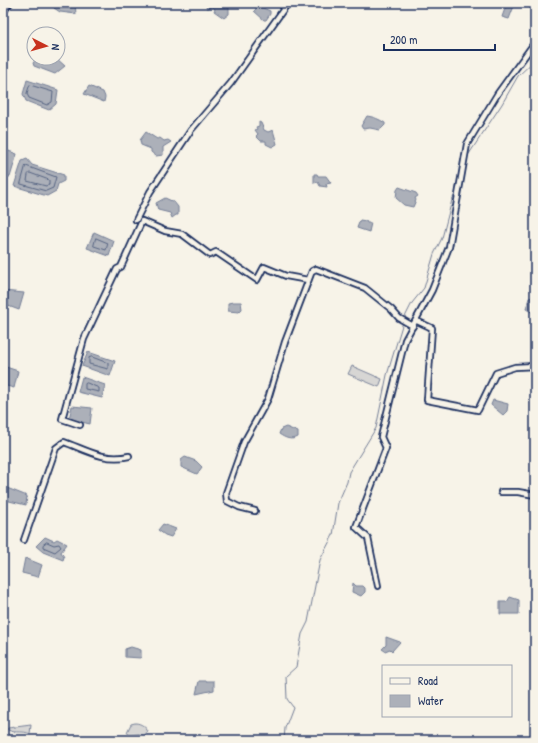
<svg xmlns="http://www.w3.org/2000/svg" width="538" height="743" font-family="'Patrick Hand',sans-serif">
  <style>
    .green { fill: #d7d6d4; stroke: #798299 }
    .water { fill: #acb0b9; stroke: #727c95 }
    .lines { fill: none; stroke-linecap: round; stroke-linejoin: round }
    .shore { stroke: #556382; stroke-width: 1 }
    .stream { stroke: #727c95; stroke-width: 1 }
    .street-casing { stroke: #1b2f5e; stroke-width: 8 }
    .street { stroke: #f7f3e8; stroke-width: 4.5 }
  </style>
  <rect width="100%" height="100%" fill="#f7f3e8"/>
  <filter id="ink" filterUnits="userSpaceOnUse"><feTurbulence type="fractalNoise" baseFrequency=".025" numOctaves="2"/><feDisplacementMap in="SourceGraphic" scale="8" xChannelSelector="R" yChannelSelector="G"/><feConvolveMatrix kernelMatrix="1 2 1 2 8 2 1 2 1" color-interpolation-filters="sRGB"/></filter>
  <g filter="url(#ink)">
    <g class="green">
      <polygon points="352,366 382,379 379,387 348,374"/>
      <path d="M 135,723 C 141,723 146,727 148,732 L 145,734 L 146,738 L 139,734 L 129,735 L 127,732 L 131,724 Z"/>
      <path d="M 31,725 L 30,734 C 23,730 16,734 8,730 L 8,728 Z"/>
    </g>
    <g class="water">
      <polygon points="55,3 75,3 76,14 60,12 54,8"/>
      <path d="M 208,3 C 216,3 222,8 229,7 L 229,14 L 224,18 L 214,11 L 215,9 L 213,7 L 207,8 L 206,6 Z"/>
      <polygon points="507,3 513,3 514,6 509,19 502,17"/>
      <polygon points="256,5 270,11 270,14 266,20 264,20 254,11 256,9"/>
      <polygon points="37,58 56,58 65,66 55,74 34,66 33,63"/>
      <polygon points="27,80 58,90 56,104 49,110 26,101 23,94"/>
      <polygon points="89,86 103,92 105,97 104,102 84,94"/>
      <path d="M 367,116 C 374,117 379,119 385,123 L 385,125 L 380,130 L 370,128 L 363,129 L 361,126 Z"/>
      <polygon points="259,122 261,123 264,130 268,132 273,130 277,144 272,147 266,144 266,141 261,141 256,136 258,134 255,130 257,129 256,127 259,126"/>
      <polygon points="146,132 157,139 160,138 164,141 168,140 171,142 163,147 163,155 156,156 151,152 151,149 141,145 140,140"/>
      <polygon points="3,149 17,154 10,177 3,176"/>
      <polygon points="27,159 32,165 64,175 64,181 58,184 56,191 47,196 14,186 22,161"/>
      <polygon points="314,174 317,174 318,176 326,176 331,183 326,184 327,187 320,186 318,182 314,183"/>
      <polygon points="399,187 416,193 418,196 415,198 416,200 413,207 404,205 396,198 397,190"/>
      <polygon points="165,198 174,202 178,207 178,215 176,215 172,218 170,213 158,210 156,203"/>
      <polygon points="360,220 366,221 367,223 371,223 369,232 357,228"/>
      <polygon points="94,232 114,241 109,256 87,248"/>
      <polygon points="3,291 24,293 19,310 3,304"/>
      <polygon points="535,297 535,314 526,309 529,298"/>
      <polygon points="233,302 241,302 242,309 239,312 228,311 228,303"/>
      <polygon points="88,352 115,361 110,376 82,366"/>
      <polygon points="3,366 18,371 14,388 3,385"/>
      <polygon points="82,377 105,385 102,398 78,392"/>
      <polygon points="493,400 508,404 507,411 503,415 491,405"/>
      <polygon points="72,406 92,408 90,424 69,419"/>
      <path d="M 286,427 L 298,432 L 298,437 C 291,441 285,438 279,434 L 281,429 Z"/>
      <polygon points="185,457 196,461 202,467 197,474 181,467 181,460"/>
      <polygon points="7,488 27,496 26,505 5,500"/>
      <polygon points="163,524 176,529 171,537 165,535 158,530"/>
      <polygon points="45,537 54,541 57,539 67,544 61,552 64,557 63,560 43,552 36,546"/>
      <polygon points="25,558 42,565 38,577 22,573"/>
      <polygon points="353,583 356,586 363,586 365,588 365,592 361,596 352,592"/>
      <polygon points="510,597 519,600 519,614 500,614 500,602 507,602"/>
      <polygon points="386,637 400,642 392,651 390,649 385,651 382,649 386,645"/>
      <polygon points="131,647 141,650 141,658 125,657 125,649"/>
      <polygon points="199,681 214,681 214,690 196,694"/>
    </g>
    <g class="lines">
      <g class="shore">
        <polygon points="30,85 53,92 52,102 47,105 29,98 27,94"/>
        <polygon points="26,166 56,177 53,188 46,191 21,184"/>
        <polygon points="30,173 49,180 49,184 46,186 27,181 28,175"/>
        <polygon points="96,238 108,243 106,250 94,246"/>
        <polygon points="92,357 108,363 108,369 89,364 89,358"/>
        <polygon points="87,383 99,388 99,392 85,389 85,384"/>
        <polygon points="47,542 54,545 59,544 61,547 55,552 43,547 43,545"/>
      </g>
      <g class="stream">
        <polyline points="467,157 502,104 518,76 535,60"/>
        <polyline points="464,173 466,162"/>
        <polyline points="404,319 412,303 424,288 434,254 442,238 452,200 457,190"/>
        <polyline points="284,740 285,728 293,707 287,699 286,676 296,667 302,634 308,622 320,560 333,535 338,503 347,482 349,472 376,428 387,375 403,322"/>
      </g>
      <defs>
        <g id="street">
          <polyline points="3,12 10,3"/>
          <polyline points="136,220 150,192 191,130 231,83 288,3"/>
          <polyline points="417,321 432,328 427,400 478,410 496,373 515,367 535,366"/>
          <polyline points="80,425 62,419 84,339 117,269 121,267 142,221 165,231 182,234 210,255 216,252 257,280 264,267 286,276 308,280"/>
          <polyline points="501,492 518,492 535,495"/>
          <polyline points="255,511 239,507 227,501 226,493 244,442 268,399 285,342 312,271 316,269 365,288 391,309 399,318 413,326"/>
          <path d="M 24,540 L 56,448 L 64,442 C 86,450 105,462 129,456"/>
          <polyline points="378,586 368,538 356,527 386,448 381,437 405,340 432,290 449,247 467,144 498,93 535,42"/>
        </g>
      </defs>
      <use href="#street" class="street-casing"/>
      <use href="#street" class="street"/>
    </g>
  </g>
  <rect width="538" height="743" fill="none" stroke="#f7f3e8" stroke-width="16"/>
  <rect x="8" y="8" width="522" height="727" fill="none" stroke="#1b2f5e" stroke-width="1.5" filter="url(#ink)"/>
  <rect x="382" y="665" width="130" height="52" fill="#f7f3e8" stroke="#9fa5b1"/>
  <rect x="390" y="678" width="20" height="6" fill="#f7f3e8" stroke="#9fa5b1"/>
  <text x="418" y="685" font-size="12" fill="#1b2f5e">Road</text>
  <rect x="390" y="695" width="20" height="12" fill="#acb0b9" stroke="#9fa5b1"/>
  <text x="418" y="705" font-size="12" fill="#1b2f5e">Water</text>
  <g transform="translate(46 46) rotate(96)"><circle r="19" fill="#f7f3e8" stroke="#9fa5b1"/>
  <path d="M0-3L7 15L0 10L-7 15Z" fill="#c8321e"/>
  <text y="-6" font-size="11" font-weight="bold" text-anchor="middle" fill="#1b2f5e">N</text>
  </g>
  <path d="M384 44v6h111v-6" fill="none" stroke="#1b2f5e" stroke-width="2"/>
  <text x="390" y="44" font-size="12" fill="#1b2f5e" stroke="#f7f3e8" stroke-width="3" paint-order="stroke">200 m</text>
</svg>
